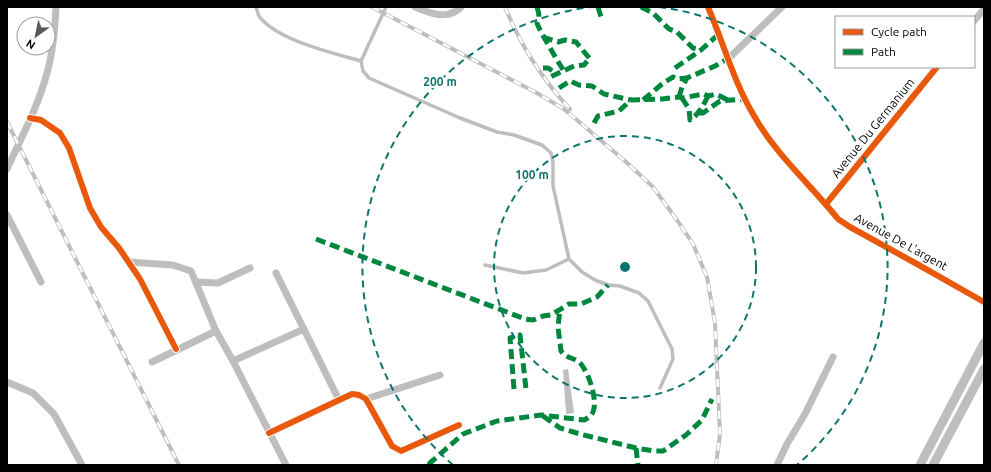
<svg xmlns="http://www.w3.org/2000/svg" width="991" height="472" font-family="Ubuntu,sans-serif">
  <style>
    .water { fill: #bfbfbf }
    .lines { fill: none; stroke-linecap: round; stroke-linejoin: round }
    .service { stroke: #bebebe; stroke-width: 3.5 }
    .minor { stroke: #bebebe; stroke-width: 7 }
    .tertiary { stroke: #bebebe; stroke-width: 9 }
    .rail-casing { stroke: #bebebe; stroke-width: 4 }
    .rail { stroke: #fff; stroke-width: 2.5; stroke-dasharray: 8; stroke-linecap: butt }
    .quiet { stroke: #00873e; stroke-width: 5; stroke-dasharray: 10 5; stroke-linecap: butt }
    .cycleway-casing { stroke: #fff; stroke-width: 8 }
    .cycleway { stroke: #e8590c; stroke-width: 6 }
    .ring { fill: none; stroke: #0f766e; stroke-width: 2; stroke-dasharray: 7 5 }
    .labels { text-anchor: middle; stroke-width: 4; stroke-linejoin: round; paint-order: stroke }
    .street-label { font-size: 12px; fill: #000; stroke: #fff }
    .centre { fill: #0f766e; stroke: #fff; stroke-width: 2 }
    .ring-label { font-size: 12px; text-anchor: middle; font-weight: bold; fill: #0f766e; stroke: #fff; stroke-width: 4; stroke-linejoin: round; paint-order: stroke }
  </style>
  <rect width="100%" height="100%" fill="#fff"/>
  <polygon class="water" points="568,369 574,413 566,414 563,370"/>
  <g class="lines">
    <g class="service">
      <path d="M 256,7 C 257,10 258,14 259,16 C 276,40 333,53 361,61"/>
      <polyline points="386,7 361,61 363,71 369,78 460,118 497,132 514,135 542,145 551,153 553,162 553,186 569,259 582,272 595,280 608,285 620,286 639,293 648,301 672,349 673,359 660,388"/>
      <polyline points="485,265 523,273 546,270 569,259"/>
    </g>
    <g class="minor">
      <path d="M 415,7 C 430,13 448,21 461,7"/>
      <path d="M 708,7 C 723,42 734,82 753,114 C 775,154 810,184 838,219 L 850,227 L 917,264 L 984,302"/>
      <polyline points="974,21 984,9"/>
      <polyline points="729,58 782,7"/>
      <polyline points="30,118 41,120 60,133 69,148 90,208 101,227 119,248 140,279 176,349"/>
      <path d="M 7,169 C 21,138 38,107 47,73 C 53,52 55,29 56,7"/>
      <polyline points="826,204 937,67"/>
      <polyline points="7,215 41,282"/>
      <polyline points="128,262 173,265 191,271 216,331 233,361 286,465"/>
      <polyline points="276,273 339,400"/>
      <polyline points="196,282 218,283 250,268"/>
      <polyline points="233,361 304,329"/>
      <polyline points="152,362 216,331"/>
      <polyline points="7,382 33,393 54,414 82,465"/>
      <polyline points="366,399 440,375"/>
      <polyline points="269,433 352,394 359,395 366,399 392,446 401,451 459,425"/>
      <polyline points="777,465 787,444 805,414 833,357"/>
    </g>
    <g class="tertiary">
      <polyline points="920,465 984,343"/>
      <polyline points="933,465 984,369"/>
    </g>
    <defs>
      <g id="rail">
        <polyline points="372,7 535,92 564,109 625,161 653,187 677,220 693,244 707,277 715,323 720,434 716,465"/>
        <path d="M 505,7 C 520,44 543,80 570,109"/>
        <polyline points="7,122 179,465"/>
      </g>
    </defs>
    <use href="#rail" class="rail-casing"/>
    <use href="#rail" class="rail"/>
    <g class="quiet">
      <path d="M 537,7 C 538,10 539,14 539,17 C 539,19 537,21 537,23 C 538,28 561,67 564,71"/>
      <polyline points="598,7 601,17"/>
      <polyline points="641,7 653,13 669,29 677,32 693,48 701,50"/>
      <polyline points="543,37 558,42 565,40 576,42 590,59 588,60 584,65 574,66 548,78"/>
      <polyline points="543,68 548,68 557,74"/>
      <polyline points="675,68 701,50 719,34"/>
      <polyline points="559,88 570,81 579,85 592,86 604,94 631,100"/>
      <polyline points="679,97 682,87 687,78 715,66 729,58"/>
      <path d="M 682,98 L 689,109 L 690,120 C 699,114 703,106 708,96"/>
      <polyline points="643,100 662,84 673,77 677,79 687,78"/>
      <polyline points="699,113 703,113 720,101 745,99"/>
      <polyline points="594,123 598,116 619,111 631,100 662,99 679,97 682,98 704,94 708,96 716,94 728,100"/>
      <polyline points="316,239 525,319 533,320 543,316 551,315 569,304 581,304 597,297 608,285"/>
      <polyline points="514,389 510,338 520,335 526,389"/>
      <polyline points="543,416 560,428 580,434 636,448 654,451 663,451 686,435 702,420 712,399"/>
      <polyline points="636,448 638,465"/>
      <path d="M 429,465 L 430,463 L 463,434 L 497,421 L 541,415 L 584,420 C 588,418 591,416 593,412 C 598,400 589,374 581,364 C 575,357 568,360 561,351 L 558,327 L 560,309"/>
    </g>
    <defs>
      <g id="cycleway">
        <path d="M 708,7 C 723,42 734,82 753,114 C 775,154 810,184 838,219 L 850,227 L 917,264 L 984,302"/>
        <polyline points="30,118 41,120 60,133 69,148 90,208 101,227 119,248 140,279 176,349"/>
        <polyline points="826,204 937,67"/>
        <polyline points="269,433 352,394 359,395 366,399 392,446 401,451 459,425"/>
      </g>
    </defs>
    <use href="#cycleway" class="cycleway-casing"/>
    <use href="#cycleway" class="cycleway"/>
  </g>
  <g class="ring">
    <circle cx="625" cy="267" r="131"/>
    <path d="M453 465A262 262 0 0 1 591 7M659 7A262 262 0 0 1 797 465"/>
  </g>
  <g class="labels">
    <g class="street-label">
      <text transform="translate(873 128) rotate(-51)" y="4">Avenue Du Germanium</text>
      <text transform="translate(901 242) rotate(29)" y="4">Avenue De L'argent</text>
    </g>
  </g>
  <circle cx="625" cy="267" r="6" class="centre"/>
  <g class="ring-label">
    <text x="440" y="86">200 m</text>
    <text x="532" y="179">100 m</text>
  </g>
  <rect width="991" height="472" fill="none" stroke="#000000" stroke-width="16"/>
  <rect x="835" y="16" width="140" height="52" fill="#ffffff" stroke="#999999"/>
  <rect x="843" y="29" width="20" height="6" fill="#e8590c" stroke="#999999"/>
  <text x="871" y="36" font-size="12" fill="#000000">Cycle path</text>
  <rect x="843" y="49" width="20" height="6" fill="#00873e" stroke="#999999"/>
  <text x="871" y="56" font-size="12" fill="#000000">Path</text>
  <g transform="translate(36 36) rotate(213)"><circle r="19" fill="#ffffff" stroke="#999999"/>
  <path d="M0-3L7 15L0 10L-7 15Z" fill="#595959"/>
  <text y="-6" font-size="11" font-weight="bold" text-anchor="middle" fill="#000000">N</text>
  </g>
</svg>
